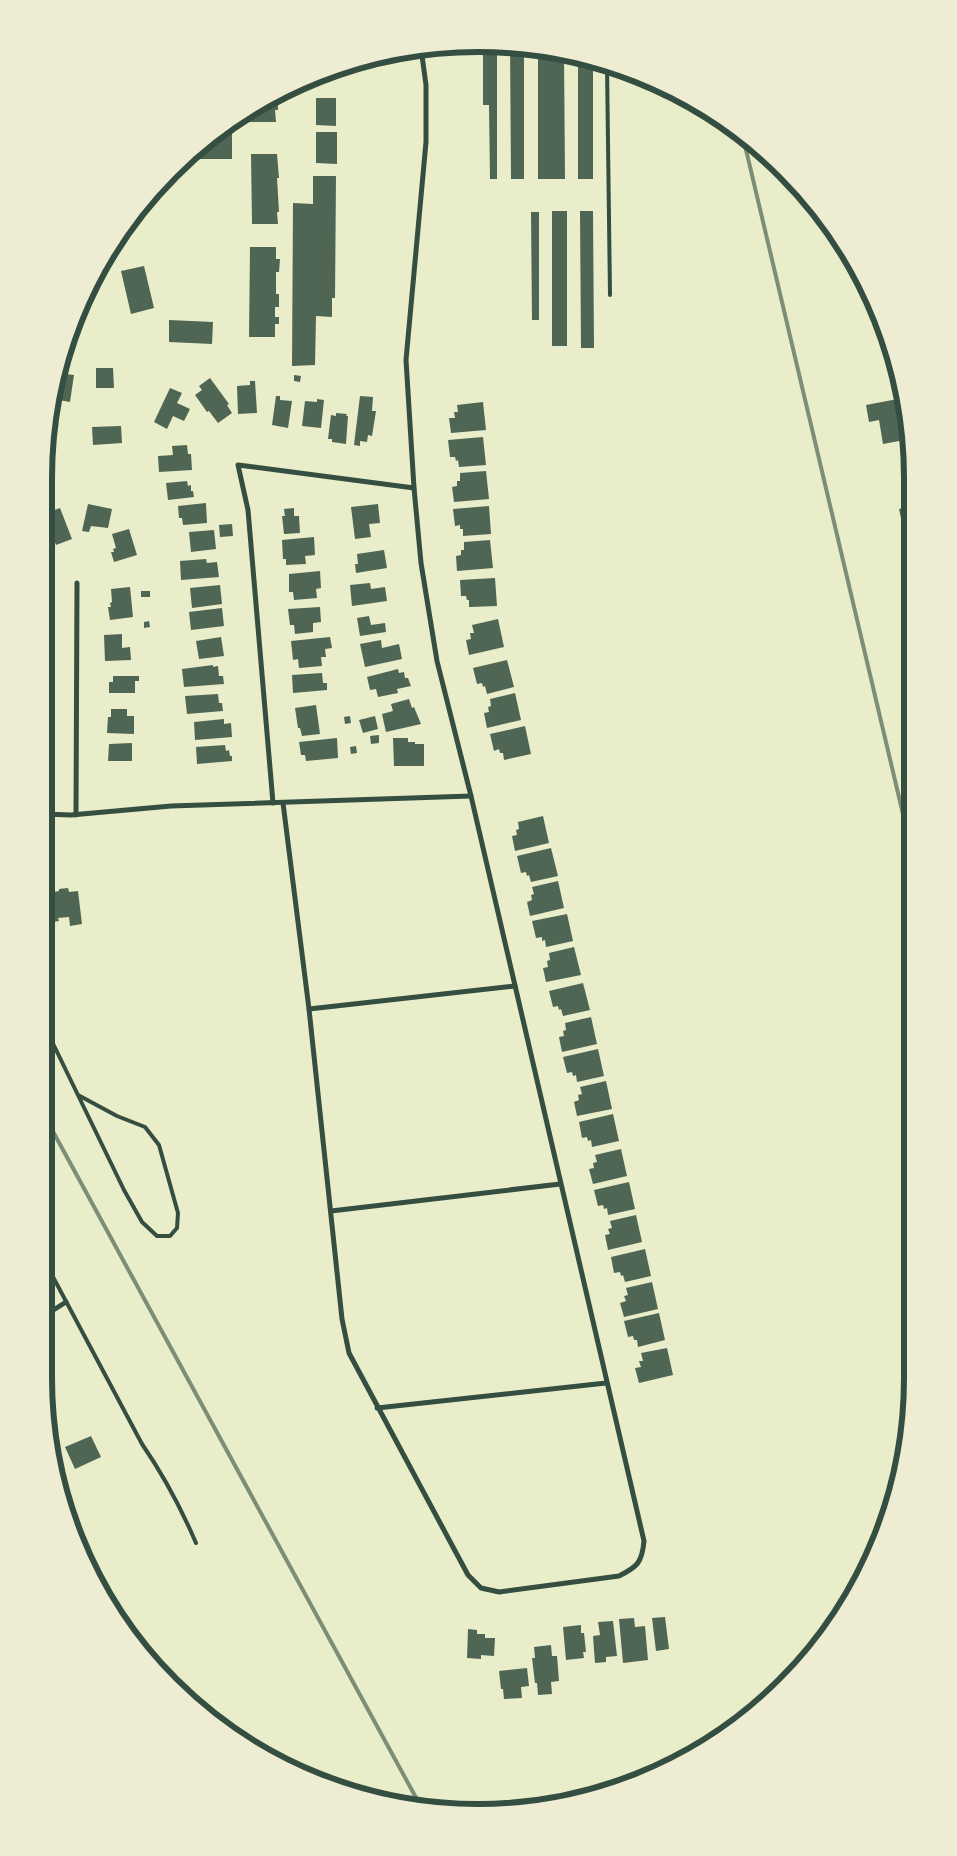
<svg xmlns="http://www.w3.org/2000/svg" width="957" height="1856" font-family="'Exo 2',sans-serif">
  <style>
    .building { fill: #4f6655 }
    .lines { fill: none; stroke-linecap: round; stroke-linejoin: round }
    .service { stroke: #344e41; stroke-width: 4 }
    .minor { stroke: #344e41; stroke-width: 5 }
    .rail { stroke: #7c8e77; stroke-width: 4 }
    .rim { fill: none; stroke: #344e41; stroke-width: 6 }
  </style>
  <rect width="100%" height="100%" fill="#e9edc9"/>
  <g class="building">
    <polygon points="483,45 497,45 497,179 490,179 489,105 483,105"/>
    <polygon points="510,45 524,48 524,179 511,179"/>
    <polygon points="538,50 564,54 565,179 538,179"/>
    <polygon points="578,56 593,59 593,179 578,179"/>
    <polygon points="275,96 278,97 278,110 275,110 276,122 248,122 248,111 261,102"/>
    <polygon points="316,98 336,98 336,126 316,125"/>
    <polygon points="219,132 232,133 232,159 185,159 192,152"/>
    <polygon points="316,132 337,132 337,164 316,163"/>
    <polygon points="251,154 277,154 279,178 277,178 279,212 277,212 278,224 252,224"/>
    <polygon points="313,176 336,176 335,298 332,298 332,317 316,316 315,365 292,366 293,203 313,204"/>
    <polygon points="803,192 819,209 808,211"/>
    <rect x="552" y="211" width="15" height="135"/>
    <polygon points="580,211 593,211 594,348 581,348"/>
    <polygon points="531,212 539,212 539,320 532,320"/>
    <polygon points="250,247 276,247 276,259 280,259 279,272 276,272 276,294 279,294 279,307 275,307 275,317 279,317 279,324 275,324 275,337 249,337"/>
    <polygon points="144,266 154,308 131,314 121,271"/>
    <polygon points="169,320 213,322 212,344 169,342"/>
    <polygon points="96,368 113,368 114,388 96,388"/>
    <polygon points="57,373 74,375 70,402 53,399"/>
    <polygon points="294,375 301,376 300,382 294,381"/>
    <polygon points="210,378 229,404 227,405 232,413 218,423 209,411 207,412 195,395 202,390 199,386"/>
    <polygon points="250,381 255,381 257,413 238,414 237,386 250,385"/>
    <polygon points="170,388 182,393 177,403 190,409 184,421 173,416 167,429 154,422"/>
    <polygon points="276,396 280,396 280,400 292,401 288,428 272,425"/>
    <polygon points="360,396 373,397 372,411 376,411 372,436 368,435 367,442 360,441 360,446 354,445"/>
    <polygon points="903,398 910,426 910,439 883,444 879,420 869,422 866,405"/>
    <polygon points="317,399 324,400 321,428 302,426 305,401 317,402"/>
    <polygon points="483,402 486,430 451,433 449,418 455,418 454,412 458,412 457,405"/>
    <polygon points="336,413 347,414 346,416 348,416 346,444 332,442 332,439 328,439 331,415 336,416"/>
    <polygon points="121,426 122,443 93,445 92,427"/>
    <polygon points="483,437 486,465 459,467 458,460 456,461 455,457 450,457 448,440"/>
    <polygon points="46,439 56,439 56,449 48,449 50,480 45,480 45,450"/>
    <polygon points="187,445 188,454 191,454 192,470 159,472 158,456 173,455 172,446"/>
    <polygon points="486,471 489,499 454,502 452,487 457,486 457,481 460,481 460,473"/>
    <polygon points="187,481 188,486 191,485 191,491 193,491 194,497 168,500 166,483"/>
    <polygon points="206,503 207,523 183,525 182,518 179,518 178,506"/>
    <polygon points="88,504 112,509 108,528 91,526 89,532 82,531"/>
    <polygon points="378,504 380,523 369,524 371,537 355,539 351,507"/>
    <polygon points="489,506 491,534 463,536 463,529 460,529 460,525 455,526 453,509"/>
    <polygon points="910,506 910,536 905,537 899,509"/>
    <polygon points="48,508 49,512 60,508 72,539 56,545 45,516 45,509"/>
    <polygon points="294,508 294,516 299,516 300,533 284,534 282,516 285,516 284,509"/>
    <polygon points="232,524 233,536 220,537 219,525"/>
    <polygon points="129,529 137,555 114,562 111,552 114,552 113,549 116,548 112,534"/>
    <polygon points="214,530 216,549 191,552 189,532"/>
    <polygon points="314,537 315,555 305,556 306,564 286,565 286,559 283,559 282,540"/>
    <polygon points="490,540 493,568 457,571 456,556 461,555 461,550 464,550 464,542"/>
    <polygon points="384,550 387,568 356,573 355,564 358,564 357,554"/>
    <polygon points="206,559 207,563 217,562 219,577 181,580 180,561"/>
    <polygon points="910,560 910,584 909,584 904,562"/>
    <polygon points="320,571 321,588 316,589 317,598 294,600 293,592 289,592 289,574"/>
    <polygon points="495,578 497,606 469,607 469,600 467,600 466,596 461,596 460,580"/>
    <polygon points="370,583 371,589 385,587 387,601 352,606 350,585"/>
    <polygon points="220,585 222,604 192,608 190,588"/>
    <polygon points="130,587 133,617 110,620 108,607 111,607 110,603 112,602 111,589"/>
    <rect x="141" y="591" width="9" height="6"/>
    <polygon points="320,607 321,622 313,623 313,632 295,634 294,625 290,625 288,609"/>
    <polygon points="222,608 224,626 191,630 189,612"/>
    <polygon points="369,616 371,625 385,623 386,632 360,636 357,618"/>
    <polygon points="498,619 504,647 469,655 466,640 471,639 470,633 474,633 472,625"/>
    <polygon points="149,621 150,627 144,628 144,622"/>
    <polygon points="44,624 47,624 46,642 44,642"/>
    <polygon points="122,634 122,648 130,647 131,660 105,661 104,635"/>
    <polygon points="221,637 224,656 199,659 196,641"/>
    <polygon points="330,637 332,648 325,649 326,657 321,657 322,666 299,668 298,659 293,660 291,641"/>
    <polygon points="381,640 382,648 399,644 402,659 365,667 360,644"/>
    <polygon points="507,660 514,687 487,694 485,686 483,687 482,683 477,684 473,668"/>
    <polygon points="213,665 213,667 218,666 219,676 223,676 224,684 184,687 182,669"/>
    <polygon points="398,669 399,673 404,672 405,678 408,678 411,686 397,689 398,693 378,697 376,689 370,690 367,677"/>
    <polygon points="322,673 323,683 327,683 327,690 293,693 292,675"/>
    <polygon points="113,676 139,676 139,681 135,681 135,693 109,693 109,682 113,682"/>
    <polygon points="515,693 521,720 487,728 484,713 489,712 488,707 491,706 490,699"/>
    <polygon points="218,694 219,703 222,703 223,711 187,714 185,696"/>
    <polygon points="409,699 412,708 414,707 421,724 386,732 382,714 393,711 391,704"/>
    <polygon points="316,705 320,734 302,736 300,728 298,728 295,708"/>
    <polygon points="111,709 127,709 127,716 134,716 134,734 107,733 108,717 111,717"/>
    <polygon points="350,716 351,723 345,724 344,717"/>
    <polygon points="375,716 378,729 363,733 359,720"/>
    <polygon points="224,719 224,724 231,723 232,737 195,740 194,722"/>
    <polygon points="525,726 531,754 504,760 503,753 500,753 499,749 494,751 490,734"/>
    <polygon points="379,735 379,743 371,744 370,736"/>
    <polygon points="337,738 338,758 306,761 305,755 301,755 299,742"/>
    <polygon points="393,738 408,738 408,742 415,742 415,744 424,744 424,766 394,766"/>
    <polygon points="132,743 132,761 108,761 109,744"/>
    <polygon points="225,745 226,751 229,750 230,756 232,756 232,761 197,764 196,747"/>
    <polygon points="356,746 357,753 351,754 350,747"/>
    <polygon points="543,816 549,843 515,851 512,836 517,835 516,830 519,829 518,822"/>
    <polygon points="551,848 558,876 531,882 529,875 527,876 526,872 521,873 517,856"/>
    <polygon points="558,881 564,908 530,916 527,902 532,900 531,895 534,894 532,887"/>
    <polygon points="68,888 69,892 78,891 82,924 70,926 69,917 58,918 59,921 47,923 44,891 53,890 54,892 59,891 59,889"/>
    <polygon points="567,914 573,941 546,947 545,940 542,941 542,937 536,938 532,921"/>
    <polygon points="574,947 581,975 546,982 543,968 548,967 547,961 550,960 549,953"/>
    <polygon points="583,983 590,1010 563,1016 561,1009 559,1010 558,1006 553,1007 549,991"/>
    <polygon points="591,1017 597,1044 562,1052 559,1037 564,1036 563,1031 566,1030 565,1023"/>
    <polygon points="598,1049 604,1076 577,1082 576,1075 573,1076 572,1072 567,1073 563,1057"/>
    <polygon points="606,1081 612,1109 577,1116 574,1102 579,1100 578,1095 582,1094 580,1087"/>
    <polygon points="613,1114 619,1141 592,1147 591,1140 588,1141 587,1137 582,1138 579,1122"/>
    <polygon points="621,1149 627,1176 593,1184 589,1169 594,1168 593,1163 597,1162 595,1155"/>
    <polygon points="629,1182 635,1209 608,1215 607,1208 604,1209 603,1205 598,1206 594,1190"/>
    <polygon points="636,1215 642,1242 608,1250 605,1235 610,1234 608,1229 612,1228 610,1221"/>
    <polygon points="645,1249 651,1276 625,1282 623,1275 621,1276 620,1272 614,1273 611,1257"/>
    <polygon points="652,1282 658,1309 624,1317 620,1303 626,1301 624,1296 628,1295 626,1288"/>
    <polygon points="659,1313 665,1340 638,1347 637,1340 634,1340 633,1336 628,1337 624,1321"/>
    <polygon points="667,1348 673,1375 639,1383 635,1368 641,1367 639,1361 643,1361 641,1353"/>
    <polygon points="91,1436 101,1457 75,1469 65,1447"/>
    <polygon points="665,1617 669,1649 656,1651 652,1618"/>
    <polygon points="634,1618 635,1627 645,1626 648,1660 623,1663 619,1619"/>
    <polygon points="613,1621 617,1656 606,1657 606,1662 595,1663 593,1636 600,1635 598,1622"/>
    <polygon points="581,1625 581,1633 584,1633 586,1652 583,1652 584,1658 566,1660 563,1627"/>
    <polygon points="468,1629 477,1630 477,1634 485,1634 485,1638 495,1638 494,1656 481,1655 481,1659 467,1658"/>
    <polygon points="551,1645 552,1656 557,1656 559,1681 551,1682 552,1694 538,1695 537,1683 535,1683 532,1658 535,1658 534,1647"/>
    <polygon points="527,1668 529,1686 521,1687 522,1698 504,1699 503,1689 501,1689 499,1671"/>
  </g>
  <g class="lines">
    <g class="service">
      <polyline points="607,65 610,295"/>
      <polyline points="44,1025 124,1190 142,1222 157,1236 170,1236 177,1228 178,1213 159,1145 145,1127 117,1116 78,1095"/>
      <path d="M 44,1260 L 142,1444 C 164,1476 181,1508 196,1543"/>
    </g>
    <g class="minor">
      <polyline points="273,803 248,510 238,465 414,488"/>
      <path d="M 283,803 L 309,1009 L 342,1319 L 349,1353 L 468,1575 L 481,1588 L 499,1592 L 619,1576 C 637,1567 642,1563 644,1541 L 471,796 L 437,661 L 421,563 L 414,488 L 406,360 L 426,142 L 426,85 L 421,48"/>
      <polyline points="44,814 71,815 171,806 471,796"/>
      <polyline points="76,815 77,583"/>
      <polyline points="309,1009 515,986"/>
      <polyline points="331,1211 560,1184"/>
      <polyline points="44,1316 66,1302"/>
      <polyline points="377,1408 606,1383"/>
    </g>
    <g class="rail">
      <polyline points="743,137 911,848"/>
      <polyline points="44,1115 420,1805"/>
    </g>
  </g>
  <path d="M0 0H957V1856H0ZM478 52H478A426 426 0 0 1 904 478V1378A426 426 0 0 1 478 1804H478A426 426 0 0 1 52 1378V478A426 426 0 0 1 478 52Z" fill="#eeecd3" fill-rule="evenodd"/>
  <path class="rim" d="M478 52H478A426 426 0 0 1 904 478V1378A426 426 0 0 1 478 1804H478A426 426 0 0 1 52 1378V478A426 426 0 0 1 478 52Z"/>
</svg>
